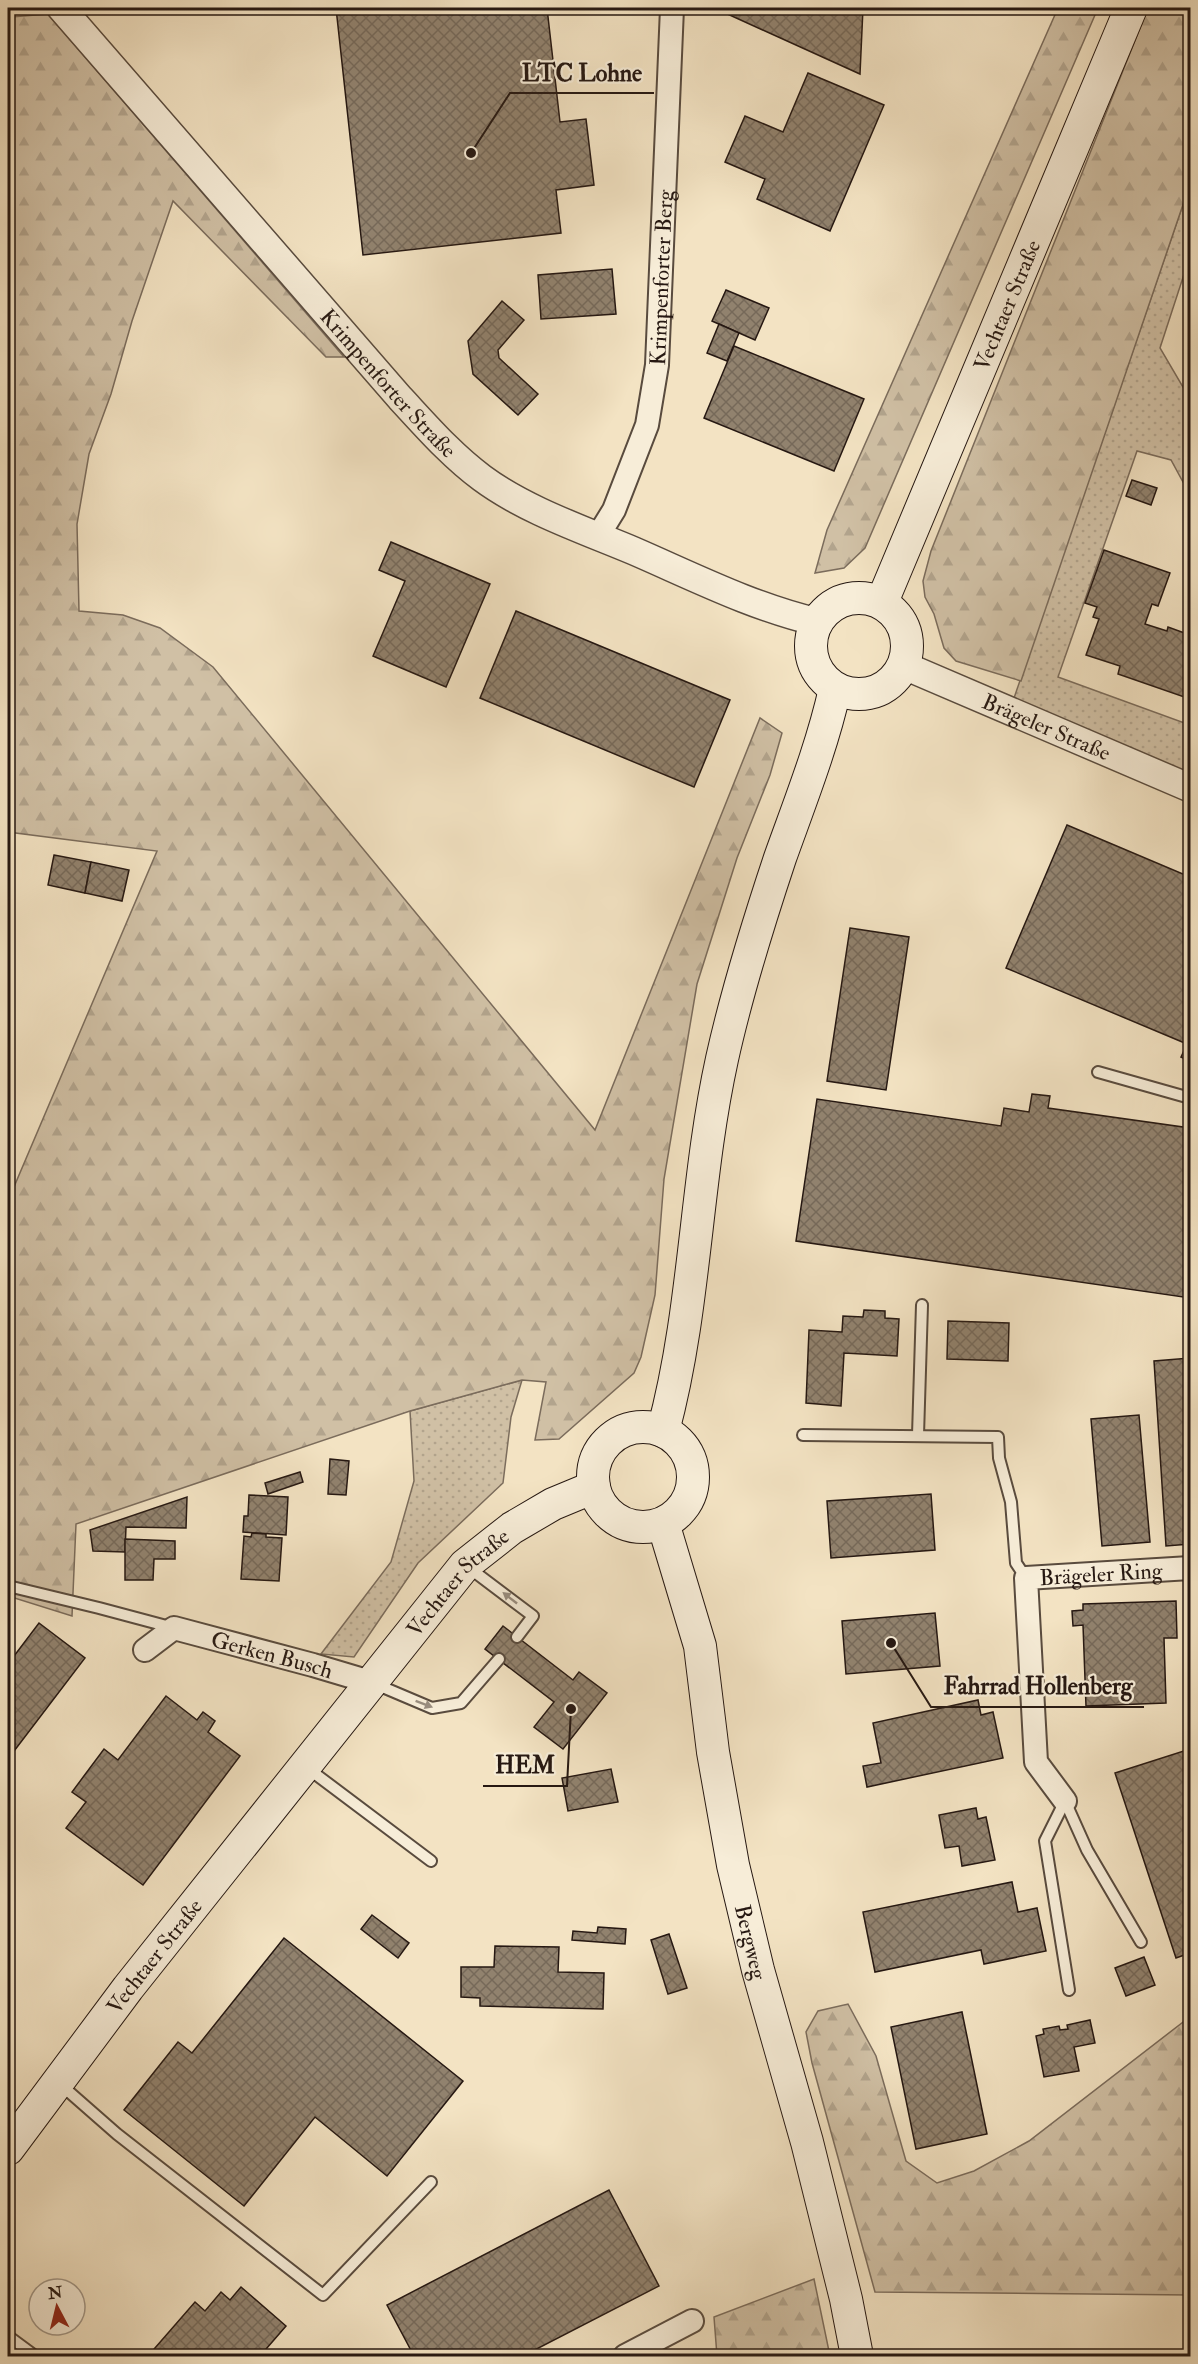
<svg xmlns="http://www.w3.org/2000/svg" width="1198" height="2364" font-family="'IM FELL Double Pica',serif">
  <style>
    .grass { fill: url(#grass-dots); stroke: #7b6c5c; stroke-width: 1.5 }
    .forest { fill: url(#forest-firs); stroke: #7b6c5c; stroke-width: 1.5 }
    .building { fill: url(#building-cross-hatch); stroke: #261812; stroke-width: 1.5 }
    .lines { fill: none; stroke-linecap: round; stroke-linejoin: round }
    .service-casing { stroke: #594b3e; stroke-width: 14 }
    .minor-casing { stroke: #594b3e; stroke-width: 26 }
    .tertiary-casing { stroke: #594b3e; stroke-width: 30 }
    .secondary-casing { stroke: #261812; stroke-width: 34 }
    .service { stroke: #f7edd8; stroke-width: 10 }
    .minor { stroke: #f7edd8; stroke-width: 22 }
    .tertiary { stroke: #f7edd8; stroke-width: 27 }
    .secondary { stroke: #f7edd8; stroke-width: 32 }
    .oneway { fill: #998d7f }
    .labels { text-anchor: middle; stroke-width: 4.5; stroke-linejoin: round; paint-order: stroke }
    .street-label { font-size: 22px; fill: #261812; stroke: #f7edd8 }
    .leader { fill: none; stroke: #261812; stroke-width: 2 }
    .callout-dot { fill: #261812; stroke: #f7edd8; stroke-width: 2 }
    .callout-label { font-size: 24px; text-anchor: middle; font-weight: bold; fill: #261812; stroke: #f7edd8; stroke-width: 4.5; stroke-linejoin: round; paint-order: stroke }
  </style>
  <defs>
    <pattern id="grass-dots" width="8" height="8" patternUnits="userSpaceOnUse" patternTransform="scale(1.5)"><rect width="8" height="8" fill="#d0c0a5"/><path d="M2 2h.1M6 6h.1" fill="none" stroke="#b2a48d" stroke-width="1.8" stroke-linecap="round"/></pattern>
    <pattern id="forest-firs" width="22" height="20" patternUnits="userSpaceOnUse" patternTransform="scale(1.5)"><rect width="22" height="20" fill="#d0c0a5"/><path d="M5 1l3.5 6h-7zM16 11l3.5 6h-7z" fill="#b2a48d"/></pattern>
    <pattern id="building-cross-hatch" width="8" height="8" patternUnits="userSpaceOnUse" patternTransform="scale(1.5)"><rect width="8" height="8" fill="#91826e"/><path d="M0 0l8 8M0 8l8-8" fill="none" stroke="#766959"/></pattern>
  </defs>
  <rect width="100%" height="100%" fill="#f3e3c3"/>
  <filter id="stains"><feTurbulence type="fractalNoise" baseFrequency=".00333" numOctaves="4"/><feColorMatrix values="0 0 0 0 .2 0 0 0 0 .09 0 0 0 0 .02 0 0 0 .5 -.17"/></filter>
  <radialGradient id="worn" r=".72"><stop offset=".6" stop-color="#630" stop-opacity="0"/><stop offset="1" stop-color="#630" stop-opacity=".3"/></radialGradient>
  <g class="grass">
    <polygon points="1190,184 1190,256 1160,348 1190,399 1190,495 1171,460 1137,451 1058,677 1190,725 1190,777 1013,701"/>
    <polygon points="522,1380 511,1417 503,1483 418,1563 354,1657 321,1654 391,1562 414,1481 410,1411"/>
  </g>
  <g class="forest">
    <polygon points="1058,8 1098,8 865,548 844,568 815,573 827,530"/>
    <polygon points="1148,8 1190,8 1190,184 1021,681 956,661 944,648 934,614 925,597 923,581 931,551"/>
    <polygon points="48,14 344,357 326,357 173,201 132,321 111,394 89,454 77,524 79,611 123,615 160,628 213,667 595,1130 760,718 782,733 770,775 737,858 697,984 664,1179 655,1295 641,1357 634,1373 559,1439 535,1440 546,1382 522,1380 410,1411 76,1524 72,1616 8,1596 8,1201 157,851 8,832 8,38 11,17"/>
    <polygon points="848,2004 876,2056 906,2161 937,2183 974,2171 1029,2141 1187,2019 1190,2020 1190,2295 875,2292 812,2063 806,2032 818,2011"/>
    <polygon points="814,2279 830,2356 717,2356 714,2317"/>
  </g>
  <g class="building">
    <polygon points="336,8 547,8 560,122 586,119 594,185 556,190 561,233 363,255"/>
    <polygon points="723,8 863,8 860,74 723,12"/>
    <polygon points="808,73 884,105 830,231 757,199 765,179 725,162 745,116 783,132"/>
    <polygon points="612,269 616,314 541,319 538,275"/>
    <polygon points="726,290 769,308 755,340 712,321"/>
    <polygon points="502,301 524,320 498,350 499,358 538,394 518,415 473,374 468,341"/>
    <polygon points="719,324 739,333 727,361 707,353"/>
    <polygon points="734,346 864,399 834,471 704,418"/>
    <polygon points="1132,480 1157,488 1151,505 1126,496"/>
    <polygon points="391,542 490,584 446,687 373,656 405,581 379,570"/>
    <polygon points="1104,550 1170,573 1158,606 1152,604 1145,624 1167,631 1168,627 1190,635 1190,699 1118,674 1120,666 1086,655 1099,619 1093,617 1097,607 1085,603"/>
    <polygon points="516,611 730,700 694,787 480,698"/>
    <polygon points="1067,825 1190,877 1190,1061 1181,1057 1187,1044 1006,968"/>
    <polygon points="54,855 91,862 85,893 48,885"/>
    <polygon points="91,862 129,870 122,901 85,893"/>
    <polygon points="850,928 909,937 886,1090 827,1081"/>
    <polygon points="1032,1094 1050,1096 1048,1108 1190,1128 1190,1298 796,1241 817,1099 1001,1126 1004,1108 1029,1112"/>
    <polygon points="864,1310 885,1311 885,1318 899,1319 897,1356 844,1353 841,1406 806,1403 809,1330 842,1332 843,1316 863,1317"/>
    <polygon points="948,1321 1009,1323 1008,1361 947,1359"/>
    <polygon points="1190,1358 1190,1544 1166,1546 1154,1361"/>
    <polygon points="1139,1415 1150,1542 1102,1546 1091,1419"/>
    <polygon points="330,1459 349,1461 346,1495 328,1494"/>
    <polygon points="300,1472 303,1482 268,1494 265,1483"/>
    <polygon points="931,1494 935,1550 831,1558 827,1501"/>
    <polygon points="249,1495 288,1497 286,1535 243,1532 244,1516 248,1516"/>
    <polygon points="187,1497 186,1528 126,1527 125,1552 93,1551 90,1530"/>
    <polygon points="252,1533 266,1534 266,1537 282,1538 279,1581 241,1579 244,1536 251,1537"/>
    <polygon points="125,1539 175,1541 175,1559 154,1559 153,1580 125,1580"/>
    <polygon points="1176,1601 1177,1638 1164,1638 1166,1703 1086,1706 1083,1625 1073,1626 1072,1611 1083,1610 1083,1604"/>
    <polygon points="935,1613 940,1666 846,1674 842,1621"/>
    <polygon points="39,1623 85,1658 8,1759 8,1664"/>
    <polygon points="503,1626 573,1680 579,1672 607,1693 563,1749 534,1727 554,1702 485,1649"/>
    <polygon points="166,1696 197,1720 203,1712 215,1721 208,1732 240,1756 143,1885 66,1828 86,1802 72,1792 104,1749 118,1760"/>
    <polygon points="978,1700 981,1715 993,1712 1003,1758 867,1787 863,1766 881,1763 873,1723"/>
    <polygon points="1190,1749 1190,1953 1176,1958 1115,1773"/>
    <polygon points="611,1769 618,1802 568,1811 562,1778"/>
    <polygon points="976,1808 978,1819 986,1817 995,1860 962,1866 959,1846 945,1848 939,1815"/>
    <polygon points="1012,1882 1018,1912 1037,1908 1046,1951 984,1964 981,1950 875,1972 863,1912"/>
    <polygon points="372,1915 409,1943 398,1958 361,1929"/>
    <polygon points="598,1927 626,1929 625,1944 572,1940 573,1931 597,1933"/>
    <polygon points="669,1934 687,1988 668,1994 651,1940"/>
    <polygon points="284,1938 463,2081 387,2176 315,2117 244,2206 124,2110 178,2042 192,2053"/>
    <polygon points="495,1946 559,1947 558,1972 604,1973 603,2009 480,2006 480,1998 461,1997 461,1967 494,1967"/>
    <polygon points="1144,1957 1155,1985 1126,1996 1115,1968"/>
    <polygon points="962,2012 987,2134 916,2149 891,2027"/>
    <polygon points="1090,2020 1095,2043 1074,2047 1079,2071 1044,2077 1036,2036 1044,2034 1043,2029 1059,2026 1060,2030 1068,2029 1067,2025"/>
    <polygon points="609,2190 659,2286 523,2356 414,2356 387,2305"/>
    <polygon points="241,2287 286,2326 260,2356 148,2356 195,2302 205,2311 221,2292 230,2300"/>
  </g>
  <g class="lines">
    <defs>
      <g id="service">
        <polyline points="1098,1072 1190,1098"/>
        <polyline points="803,1435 998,1437 999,1458 1011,1502 1016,1563 1026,1578"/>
        <polyline points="918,1435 922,1305"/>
        <polyline points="468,1567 533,1616 517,1637"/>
        <polyline points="8,1586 99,1608 174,1628"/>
        <polyline points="373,1683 432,1708 461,1703 499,1659"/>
        <polyline points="306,1767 431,1861"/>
        <polyline points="1065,1801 1045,1841 1069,1990"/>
        <polyline points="1065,1801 1087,1850 1141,1942"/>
        <polyline points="60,2084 117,2134 323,2295 431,2182"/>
        <polyline points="8,2336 35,2356"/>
      </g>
      <g id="minor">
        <path id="s1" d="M 598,536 L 614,510 L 647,425 L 657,365 L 672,8"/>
        <path id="s2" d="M 145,1650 L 174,1628 L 313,1665 L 370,1682"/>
        <path id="s3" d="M 1065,1801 L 1036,1762 L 1026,1578 L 1190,1568"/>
        <polyline points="625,2356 692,2321"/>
      </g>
      <g id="tertiary">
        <path id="s4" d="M 61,8 L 400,398 C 426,426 451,455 482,478 C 525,510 584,530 634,551 C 694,577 753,607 817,622"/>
        <path id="s5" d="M 905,666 L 1190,788"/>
      </g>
      <g id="secondary">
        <circle cx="859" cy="646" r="48"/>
        <path id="s6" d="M 882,602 L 1131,8"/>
        <circle cx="643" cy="1477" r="50"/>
        <path d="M 663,1431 C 696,1309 695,1182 722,1059 C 737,991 758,924 780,858 C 800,802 822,747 835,689"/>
        <path id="s7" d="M 663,1523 L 700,1646 L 713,1752 L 733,1865 L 758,1970 L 807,2142 L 846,2299 L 857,2356"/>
        <path id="s8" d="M 8,2149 L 128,1988 L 465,1565 L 512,1528 L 553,1504 L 594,1487"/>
      </g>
    </defs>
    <use href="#service" class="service-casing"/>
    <use href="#minor" class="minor-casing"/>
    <use href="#tertiary" class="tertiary-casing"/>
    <use href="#secondary" class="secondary-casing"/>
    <use href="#service" class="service"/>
    <use href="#minor" class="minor"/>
    <use href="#tertiary" class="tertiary"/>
    <use href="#secondary" class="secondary"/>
  </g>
  <defs><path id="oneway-solid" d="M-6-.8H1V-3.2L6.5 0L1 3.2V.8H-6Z" transform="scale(1.5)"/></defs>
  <g class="oneway">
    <use href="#oneway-solid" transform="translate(510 1598) rotate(-142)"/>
    <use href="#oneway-solid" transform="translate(424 1704) rotate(21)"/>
  </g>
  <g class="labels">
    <g class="street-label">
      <text dy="8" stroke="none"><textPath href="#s1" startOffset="270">Krimpenforter Berg</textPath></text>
      <text dy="8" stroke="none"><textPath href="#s6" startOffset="322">Vechtaer Straße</textPath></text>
      <text dy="8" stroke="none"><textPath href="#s4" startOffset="498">Krimpenforter Straße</textPath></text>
      <text dy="8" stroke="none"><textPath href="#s5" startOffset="154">Brägeler Straße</textPath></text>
      <text dy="8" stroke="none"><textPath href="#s3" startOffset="308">Brägeler Ring</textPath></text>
      <text dy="8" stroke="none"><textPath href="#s8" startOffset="724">Vechtaer Straße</textPath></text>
      <text dy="8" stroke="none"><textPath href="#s2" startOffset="138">Gerken Busch</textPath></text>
      <text dy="8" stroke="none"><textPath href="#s7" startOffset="429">Bergweg</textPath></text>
      <text dy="8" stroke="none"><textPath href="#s8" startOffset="242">Vechtaer Straße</textPath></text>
    </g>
  </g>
  <path class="leader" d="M471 153L510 93H654M891 1643L931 1707H1144M571 1709L567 1786H483"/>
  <g class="callout-dot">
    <circle cx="471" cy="153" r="6"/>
    <circle cx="891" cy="1643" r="6"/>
    <circle cx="571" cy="1709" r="6"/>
  </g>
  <g class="callout-label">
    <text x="582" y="81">LTC Lohne</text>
    <text x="1038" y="1694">Fahrrad Hollenberg</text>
    <text x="525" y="1773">HEM</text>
  </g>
  <rect width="1198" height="2364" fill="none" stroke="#f3e3c3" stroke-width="30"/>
  <rect x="9" y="9" width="1180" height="2346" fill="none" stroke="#261812" stroke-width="3"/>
  <rect x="15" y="15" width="1168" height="2334" fill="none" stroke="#261812" stroke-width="1.5"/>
  <g transform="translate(57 2307) rotate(353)"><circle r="28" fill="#f7edd8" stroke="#a39889" stroke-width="1.5"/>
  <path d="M0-4.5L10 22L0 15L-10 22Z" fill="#8f2418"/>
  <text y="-9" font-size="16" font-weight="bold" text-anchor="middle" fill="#261812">N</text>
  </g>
  <rect width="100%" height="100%" filter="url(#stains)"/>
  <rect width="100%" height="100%" fill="url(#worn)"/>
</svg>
